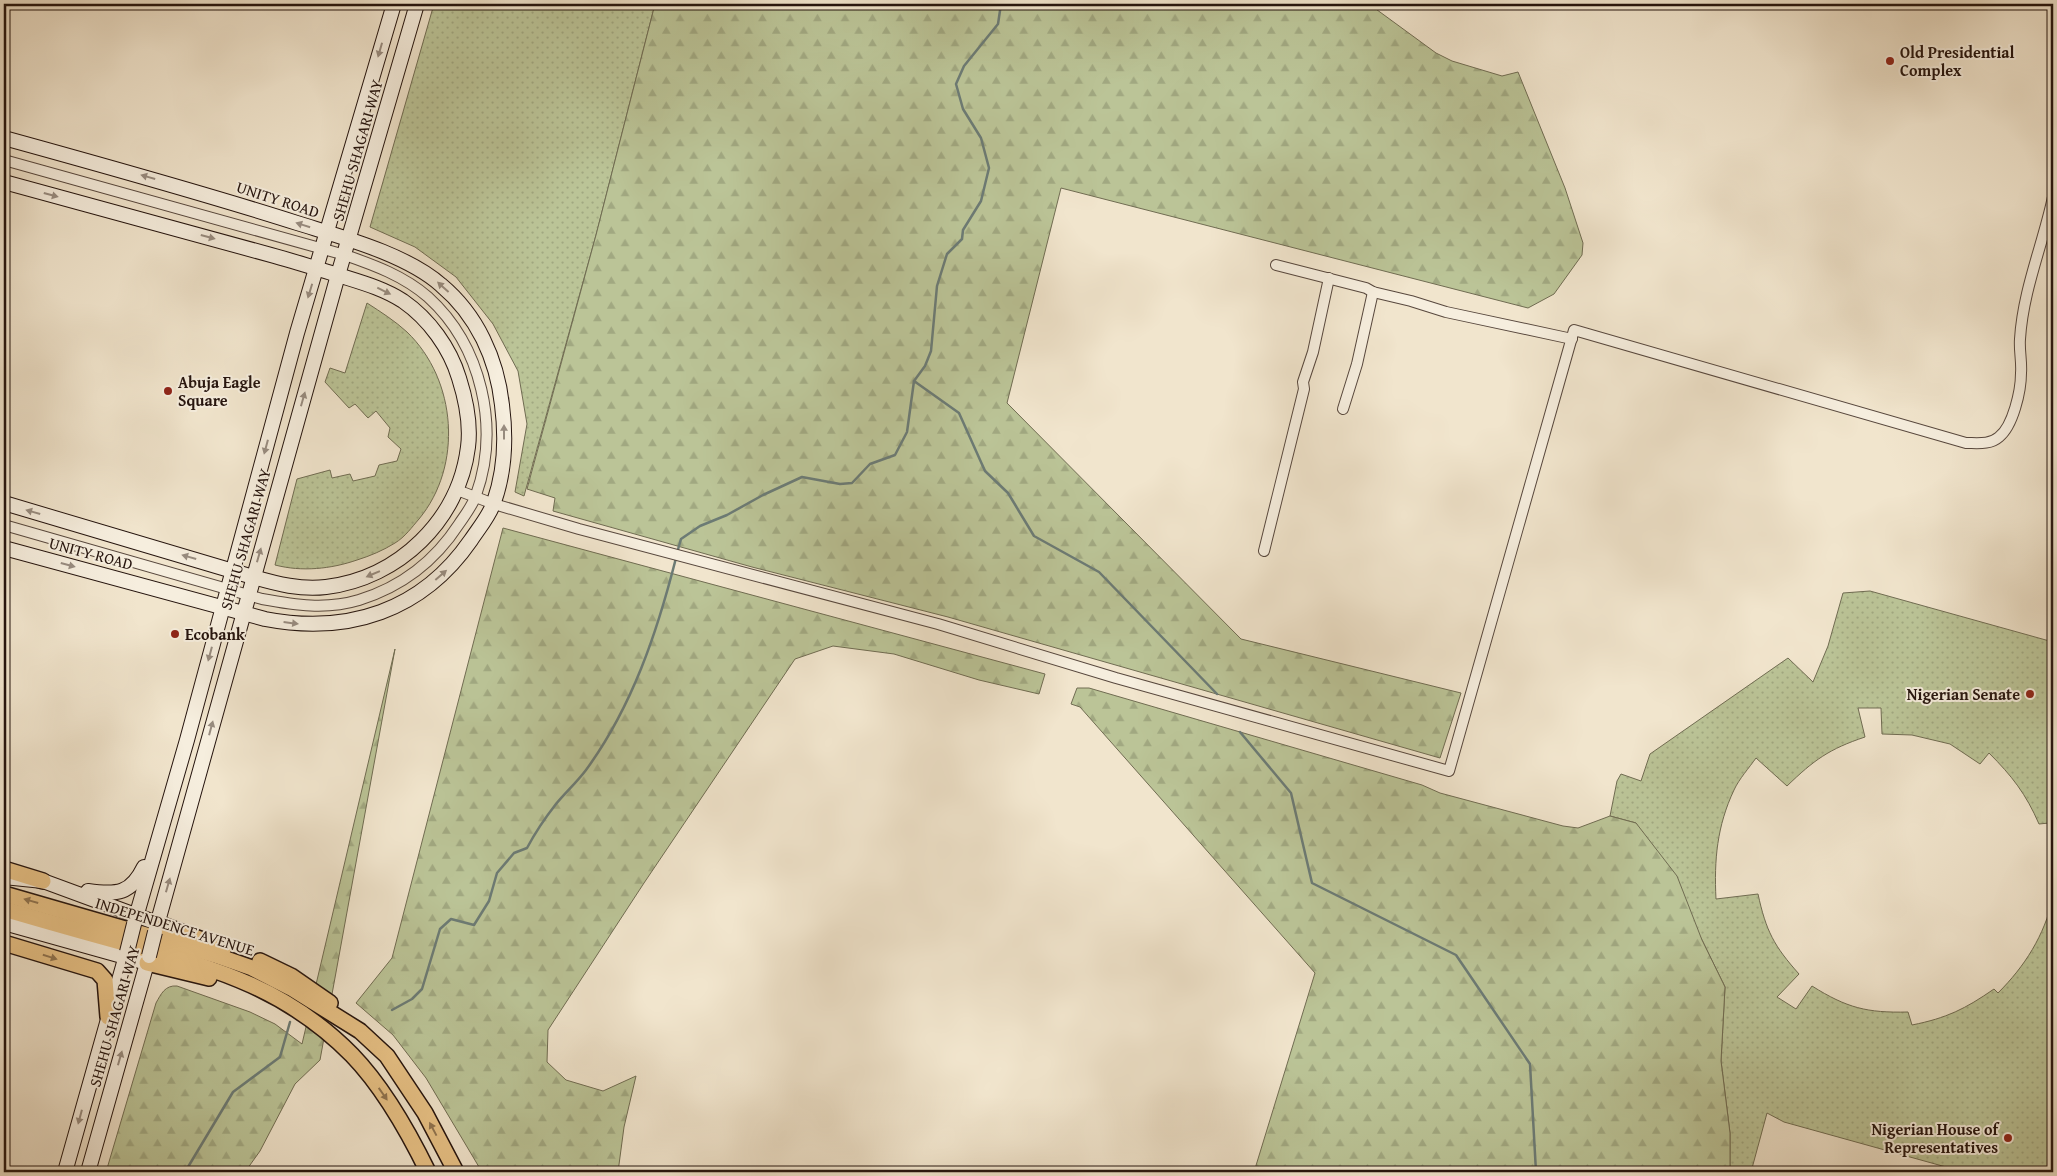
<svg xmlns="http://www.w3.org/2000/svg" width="2057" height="1176" font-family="'Gentium Book Plus',serif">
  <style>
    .grass { fill: url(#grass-dots); stroke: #706c52 }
    .forest { fill: url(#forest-firs); stroke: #706c52 }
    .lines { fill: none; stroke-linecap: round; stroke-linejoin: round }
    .stream { stroke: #6c7b75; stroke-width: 2.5 }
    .street-casing { stroke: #58483e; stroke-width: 12 }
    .secondary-casing { stroke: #25140e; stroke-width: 16 }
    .primary-casing { stroke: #25140e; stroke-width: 18 }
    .street { stroke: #f6eede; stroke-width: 10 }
    .secondary { stroke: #f6eede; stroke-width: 14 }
    .primary { stroke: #e8c286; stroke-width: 15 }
    .secondary-bridge-casing { stroke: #25140e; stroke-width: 16; stroke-linecap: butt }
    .secondary-bridge { stroke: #f6eede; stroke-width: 14 }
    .oneway { fill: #988c80 }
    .oneway2 { fill: #907450 }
    .poi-dot { fill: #8f2418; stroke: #f6eede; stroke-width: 2 }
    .labels { text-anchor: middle; stroke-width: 4; stroke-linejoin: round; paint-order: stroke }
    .poi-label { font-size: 16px; font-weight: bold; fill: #25140e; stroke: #f6eede; text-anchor: start }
    .street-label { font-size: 16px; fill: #25140e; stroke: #f6eede }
  </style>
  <defs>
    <pattern id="grass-dots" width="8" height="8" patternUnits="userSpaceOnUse" patternTransform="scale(1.25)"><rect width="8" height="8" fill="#bbc497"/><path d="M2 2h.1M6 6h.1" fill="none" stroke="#a1a881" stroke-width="1.8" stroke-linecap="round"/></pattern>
    <pattern id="forest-firs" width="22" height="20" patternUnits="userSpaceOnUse" patternTransform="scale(1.25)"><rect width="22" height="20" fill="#bbc497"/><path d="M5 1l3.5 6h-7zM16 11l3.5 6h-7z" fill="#a1a881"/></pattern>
  </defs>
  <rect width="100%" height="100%" fill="#f1e5cd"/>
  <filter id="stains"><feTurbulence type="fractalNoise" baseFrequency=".004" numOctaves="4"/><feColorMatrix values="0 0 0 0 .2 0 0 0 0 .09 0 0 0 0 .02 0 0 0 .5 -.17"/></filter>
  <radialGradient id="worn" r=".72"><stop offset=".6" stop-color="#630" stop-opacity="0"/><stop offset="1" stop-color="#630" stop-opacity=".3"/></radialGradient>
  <g class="grass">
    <polygon points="434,4 655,4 596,235 524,496 515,492 527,424 518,371 493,324 456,277 415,247 370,227"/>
    <path d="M 367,303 C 381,312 395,321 407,332 C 457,380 463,466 419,519 C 412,527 405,537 395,543 C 384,550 370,556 357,560 C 331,569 302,572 275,565 L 297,479 L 330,470 L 332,478 L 350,474 L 353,481 L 375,476 L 379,465 L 397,461 L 401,449 L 388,437 L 390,428 L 376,411 L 368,418 L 355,404 L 349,408 L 325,382 L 330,368 L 345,373 Z"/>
    <path d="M 1870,591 L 2053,642 L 2053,846 L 2049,823 L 2039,824 C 2026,794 2012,776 1989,753 L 1980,764 L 1950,744 L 1912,735 L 1882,734 L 1881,708 L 1858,708 L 1865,737 C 1829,749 1814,760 1787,786 L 1756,758 C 1749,768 1739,779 1734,790 C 1717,826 1714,860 1716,899 L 1758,894 C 1766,931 1774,946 1799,974 L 1777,997 L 1796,1009 L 1812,986 C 1847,1008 1867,1013 1908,1012 L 1912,1025 C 1947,1018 1965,1009 1994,989 L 1998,993 C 2025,966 2044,936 2053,898 L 2053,1172 L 1964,1172 L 1784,1122 L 1767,1113 L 1751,1172 L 1730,1172 L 1730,1133 L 1721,1061 L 1725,987 L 1702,940 L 1636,823 L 1610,816 L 1617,781 L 1621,774 L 1641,781 L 1650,754 L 1788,658 L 1813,682 L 1828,646 L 1843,593 Z"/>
  </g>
  <g class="forest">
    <polygon points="655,4 1369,4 1436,53 1452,61 1502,76 1518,72 1565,188 1583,243 1582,255 1554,294 1528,308 1061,188 1007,403 1241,639 1461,693 1440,758 948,617 752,567 553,511 555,498 527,489 596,235"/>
    <polygon points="503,528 1045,674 1039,694 979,680 894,654 833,646 795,659 644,883 548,1030 547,1062 566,1080 603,1091 636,1076 624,1127 618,1172 482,1172 426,1078 393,1035 356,1003 392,958"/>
    <path d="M 395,649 L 320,1060 L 295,1084 L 260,1151 L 245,1172 L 106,1172 L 156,1003 C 161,994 165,985 177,986 L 250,1012 L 275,1024 L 302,1044 Z"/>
    <polygon points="1077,688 1089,688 1422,785 1440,793 1563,826 1578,828 1610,816 1636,823 1677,876 1702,940 1725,987 1721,1061 1730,1133 1730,1172 1254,1172 1315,973 1080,707 1071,704"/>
  </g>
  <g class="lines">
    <g class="stream">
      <polyline points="914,381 959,413 985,471 1008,493 1034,536 1099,572 1217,694"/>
      <polyline points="677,553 681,539 700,526 727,515 763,495 802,477 840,484 852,483 870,464 895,455 907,432 914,381 925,366 931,351 937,286 947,254 962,239 963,230 981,201 989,168 981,138 963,109 956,84 964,66 998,24 1001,4"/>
      <polyline points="1240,732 1291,793 1312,883 1456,955 1530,1064 1536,1172"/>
      <path d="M 392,1010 L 412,999 L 422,989 L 440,929 L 451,919 L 474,925 L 489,901 L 497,873 L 514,853 L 527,848 C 535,833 545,818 556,804 C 566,792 577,782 586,770 C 632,707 657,633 676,558"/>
      <polyline points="185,1172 233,1092 280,1057 290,1022"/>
    </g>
    <defs>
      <g id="street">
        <path d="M 4,160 L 345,255 C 374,265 404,276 428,297 C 482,346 500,428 476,495 C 473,505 465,515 459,524 C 435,561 401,587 359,600 C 326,610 295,605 262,599 L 4,525"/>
        <polyline points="1276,265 1366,288 1373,292 1411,301 1446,312 1572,339"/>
        <polyline points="1343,409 1357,364 1373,292"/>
        <path d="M 457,490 L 494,504 L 579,529 L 938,624 L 1116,678 L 1449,771 L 1574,330 L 1966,443 C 1977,443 1990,445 1999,437 C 2013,426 2021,391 2021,373 C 2022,362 2019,350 2020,339 C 2023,290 2043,244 2053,197"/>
        <polyline points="1264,551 1304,389 1303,382 1313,352 1329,278"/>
      </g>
      <g id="secondary">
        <path d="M 4,138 C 102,165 200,192 297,223 C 341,237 406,254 441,285 C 477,315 497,359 502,405 C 506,436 505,471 494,502 C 490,515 479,528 471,540 C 422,611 348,635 265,619 L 4,548"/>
        <path d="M 4,182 C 93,207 182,230 271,255 C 293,261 315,268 338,275 C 360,282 383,288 403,301 C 429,319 450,348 459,378 C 466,400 471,424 468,447 C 459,520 399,578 326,587 C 301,590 277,584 253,577 L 4,503"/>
        <polyline points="4,877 43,881 157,923"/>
        <path d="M 88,891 C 117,895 131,894 144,867"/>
        <polyline points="4,923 147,963"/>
        <polyline points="134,924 187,740 297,333 394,4"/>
        <polyline points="155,932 338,275 417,4"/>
        <polyline points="65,1172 127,952"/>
        <polyline points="88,1172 149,956"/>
      </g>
      <g id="primary">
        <polyline points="4,869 43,881"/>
        <polyline points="4,894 215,955 252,968 291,988 360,1031 387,1056 425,1113 456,1172"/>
        <path d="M 4,909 C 48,922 91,934 135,946 C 220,970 288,990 352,1055 C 384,1088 408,1131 428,1172"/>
        <polyline points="157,923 224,948"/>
        <polyline points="4,943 97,971 105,980 108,1017"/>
        <polyline points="260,961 291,976 330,1003"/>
        <polyline points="147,963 209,978"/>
      </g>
    </defs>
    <use href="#street" class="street-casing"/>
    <use href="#secondary" class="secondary-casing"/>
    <use href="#primary" class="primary-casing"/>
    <use href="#street" class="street"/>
    <use href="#secondary" class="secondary"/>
    <use href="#primary" class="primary"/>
    <defs>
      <g id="secondary-bridge">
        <polyline points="127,952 134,924"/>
        <polyline points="149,956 155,932"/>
      </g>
    </defs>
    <use href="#secondary-bridge" class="secondary-bridge-casing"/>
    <use href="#secondary-bridge" class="secondary-bridge"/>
  </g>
  <defs><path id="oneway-solid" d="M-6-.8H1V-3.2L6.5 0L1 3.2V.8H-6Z" transform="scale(1.25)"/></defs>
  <g class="oneway">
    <use href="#oneway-solid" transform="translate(380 50) rotate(106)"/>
    <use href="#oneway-solid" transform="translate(148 177) rotate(-164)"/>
    <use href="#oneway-solid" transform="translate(51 195) rotate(15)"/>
    <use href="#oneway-solid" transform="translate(303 225) rotate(-162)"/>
    <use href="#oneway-solid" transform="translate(208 237) rotate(15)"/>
    <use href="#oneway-solid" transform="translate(443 287) rotate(-138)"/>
    <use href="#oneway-solid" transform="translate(310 291) rotate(107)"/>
    <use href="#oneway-solid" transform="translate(384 291) rotate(26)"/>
    <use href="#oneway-solid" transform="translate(303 399) rotate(-74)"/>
    <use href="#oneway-solid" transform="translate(504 432) rotate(-90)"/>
    <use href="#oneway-solid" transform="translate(266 447) rotate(105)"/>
    <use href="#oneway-solid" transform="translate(33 512) rotate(-164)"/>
    <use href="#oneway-solid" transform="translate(259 555) rotate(-74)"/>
    <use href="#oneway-solid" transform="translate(189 557) rotate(-164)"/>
    <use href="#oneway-solid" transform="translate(68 565) rotate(15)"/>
    <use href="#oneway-solid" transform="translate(373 574) rotate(157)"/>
    <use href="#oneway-solid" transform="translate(441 575) rotate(-41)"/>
    <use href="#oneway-solid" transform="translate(291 623) rotate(7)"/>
    <use href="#oneway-solid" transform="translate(210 654) rotate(105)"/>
    <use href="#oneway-solid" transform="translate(211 728) rotate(-75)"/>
    <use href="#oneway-solid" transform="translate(168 885) rotate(-74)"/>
    <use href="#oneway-solid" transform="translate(120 1058) rotate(-74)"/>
    <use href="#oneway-solid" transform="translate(80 1117) rotate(105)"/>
  </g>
  <g class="oneway2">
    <use href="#oneway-solid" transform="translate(31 901) rotate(-164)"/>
    <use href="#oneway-solid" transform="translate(50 957) rotate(17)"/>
    <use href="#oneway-solid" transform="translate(383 1094) rotate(55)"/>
    <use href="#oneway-solid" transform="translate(433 1129) rotate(-118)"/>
  </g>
  <g class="poi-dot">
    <circle cx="1890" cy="61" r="5"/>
    <circle cx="168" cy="391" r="5"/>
    <circle cx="175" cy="634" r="5"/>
    <circle cx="2030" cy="694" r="5"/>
    <circle cx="2008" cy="1138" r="5"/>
  </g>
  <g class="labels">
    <g class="poi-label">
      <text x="1900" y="58">Old Presidential<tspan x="1900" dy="18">Complex</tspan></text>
      <text x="178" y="388">Abuja Eagle<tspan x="178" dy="18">Square</tspan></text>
      <text x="185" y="640">Ecobank</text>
      <text x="2020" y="700" text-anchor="end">Nigerian Senate</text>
      <text x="1998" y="1135" text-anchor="end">Nigerian House of<tspan x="1998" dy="18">Representatives</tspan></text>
    </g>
    <g class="street-label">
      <text transform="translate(357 150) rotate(-74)" y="6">SHEHU SHAGARI WAY</text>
      <text transform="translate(278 199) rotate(18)" y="6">UNITY ROAD</text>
      <text transform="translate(245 539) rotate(-74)" y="6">SHEHU SHAGARI WAY</text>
      <text transform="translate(91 553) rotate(15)" y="6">UNITY ROAD</text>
      <text transform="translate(175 926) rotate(17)" y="6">INDEPENDENCE AVENUE</text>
      <text transform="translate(114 1016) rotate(-74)" y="6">SHEHU SHAGARI WAY</text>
    </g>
  </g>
  <rect width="2057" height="1176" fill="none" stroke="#f1e5cd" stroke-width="20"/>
  <rect x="5" y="5" width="2047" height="1166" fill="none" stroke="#25140e" stroke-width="2.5"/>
  <rect x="10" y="10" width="2037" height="1156" fill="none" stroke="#25140e"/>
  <rect width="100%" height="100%" filter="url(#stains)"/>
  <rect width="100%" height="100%" fill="url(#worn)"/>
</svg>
